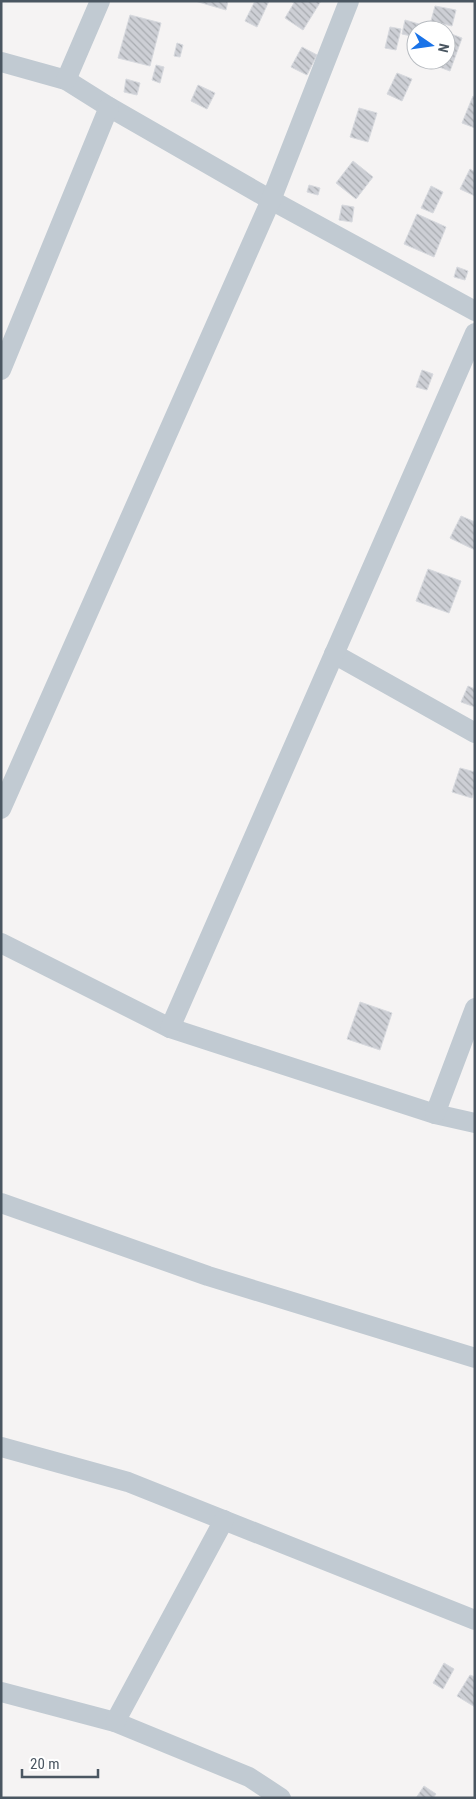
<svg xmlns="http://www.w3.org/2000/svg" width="476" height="1799" font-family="'Roboto Condensed',sans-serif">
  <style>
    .building { fill: url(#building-back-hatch); stroke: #d7d9de }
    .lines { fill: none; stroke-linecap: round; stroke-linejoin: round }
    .street { stroke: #c1cad2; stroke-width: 20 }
  </style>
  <defs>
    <pattern id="building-back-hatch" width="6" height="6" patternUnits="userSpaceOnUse" patternTransform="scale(1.25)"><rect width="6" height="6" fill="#cdcfd5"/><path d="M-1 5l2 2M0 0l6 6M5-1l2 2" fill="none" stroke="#a8abb0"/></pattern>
  </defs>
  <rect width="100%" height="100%" fill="#f5f3f3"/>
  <g class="building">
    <polygon points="195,1 228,1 226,10"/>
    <polygon points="255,1 269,1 257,27 245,21"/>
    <polygon points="291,1 321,1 303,30 285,18 294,3"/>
    <polygon points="435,6 456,10 452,26 431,21"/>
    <polygon points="130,15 161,23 150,66 118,58"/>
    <polygon points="405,20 419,24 418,30 416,30 416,37 402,34"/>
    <polygon points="390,27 401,29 396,50 385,48"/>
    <polygon points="446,32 462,38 450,71 423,61 446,60"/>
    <polygon points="177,43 183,45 180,57 174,56"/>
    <polygon points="302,47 317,55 307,75 291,67"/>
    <polygon points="156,65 164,67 160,83 152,80"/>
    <polygon points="397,73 412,79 402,101 387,94"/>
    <polygon points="126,79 140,83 137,95 124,92"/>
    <polygon points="198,85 215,93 207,109 191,101"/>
    <polygon points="473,96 475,97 475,128 462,123"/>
    <polygon points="359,108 377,113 368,142 350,137"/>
    <polygon points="353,161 373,177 356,199 336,183"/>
    <polygon points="470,169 475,172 475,196 460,189"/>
    <polygon points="309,185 320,188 318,195 307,192"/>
    <polygon points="431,186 443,192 433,213 421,208"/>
    <polygon points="342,205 354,207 352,222 339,220"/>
    <polygon points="417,214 446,227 434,257 404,244"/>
    <polygon points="457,267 468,271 465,280 454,277"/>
    <polygon points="422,370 433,374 427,390 416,387"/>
    <polygon points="461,516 475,522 475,550 450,538"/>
    <polygon points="428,569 461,581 449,613 416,601"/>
    <polygon points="468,686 475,689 475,707 461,702"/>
    <polygon points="460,768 475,772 475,787 472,798 452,792"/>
    <polygon points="360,1002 392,1013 380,1050 347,1039"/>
    <polygon points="444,1663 454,1669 443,1689 433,1683"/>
    <polygon points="470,1675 475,1677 475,1707 457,1696"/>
    <polygon points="424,1786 436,1794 433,1798 416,1798"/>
  </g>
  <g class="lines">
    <g class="street">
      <polyline points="1,62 66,80 109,107 271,200 475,311"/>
      <polyline points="66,80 100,1"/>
      <polyline points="1,370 109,107"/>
      <polyline points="334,654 475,733"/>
      <polyline points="1,809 271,200 349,1"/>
      <polyline points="1,943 170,1028 435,1114 475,1123"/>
      <polyline points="170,1028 475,333"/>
      <polyline points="435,1114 475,1008"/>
      <polyline points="1,1203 208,1276 475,1358"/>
      <polyline points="1,1447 128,1482 475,1620"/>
      <polyline points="1,1692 115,1722 249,1777 281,1798"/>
      <polyline points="115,1722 224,1520"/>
    </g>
  </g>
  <rect width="476" height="1799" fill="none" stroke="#4a5661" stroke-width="5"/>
  <g transform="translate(431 45) rotate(103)"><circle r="24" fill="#ffffff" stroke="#b7bbc0"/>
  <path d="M0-4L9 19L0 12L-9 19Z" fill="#1a73e8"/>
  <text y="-8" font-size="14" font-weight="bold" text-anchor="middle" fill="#4a5661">N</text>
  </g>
  <path d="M22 1769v8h76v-8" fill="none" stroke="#4a5661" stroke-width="2.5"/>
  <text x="30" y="1769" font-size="15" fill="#4a5661" stroke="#ffffff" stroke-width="4" paint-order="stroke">20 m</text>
</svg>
